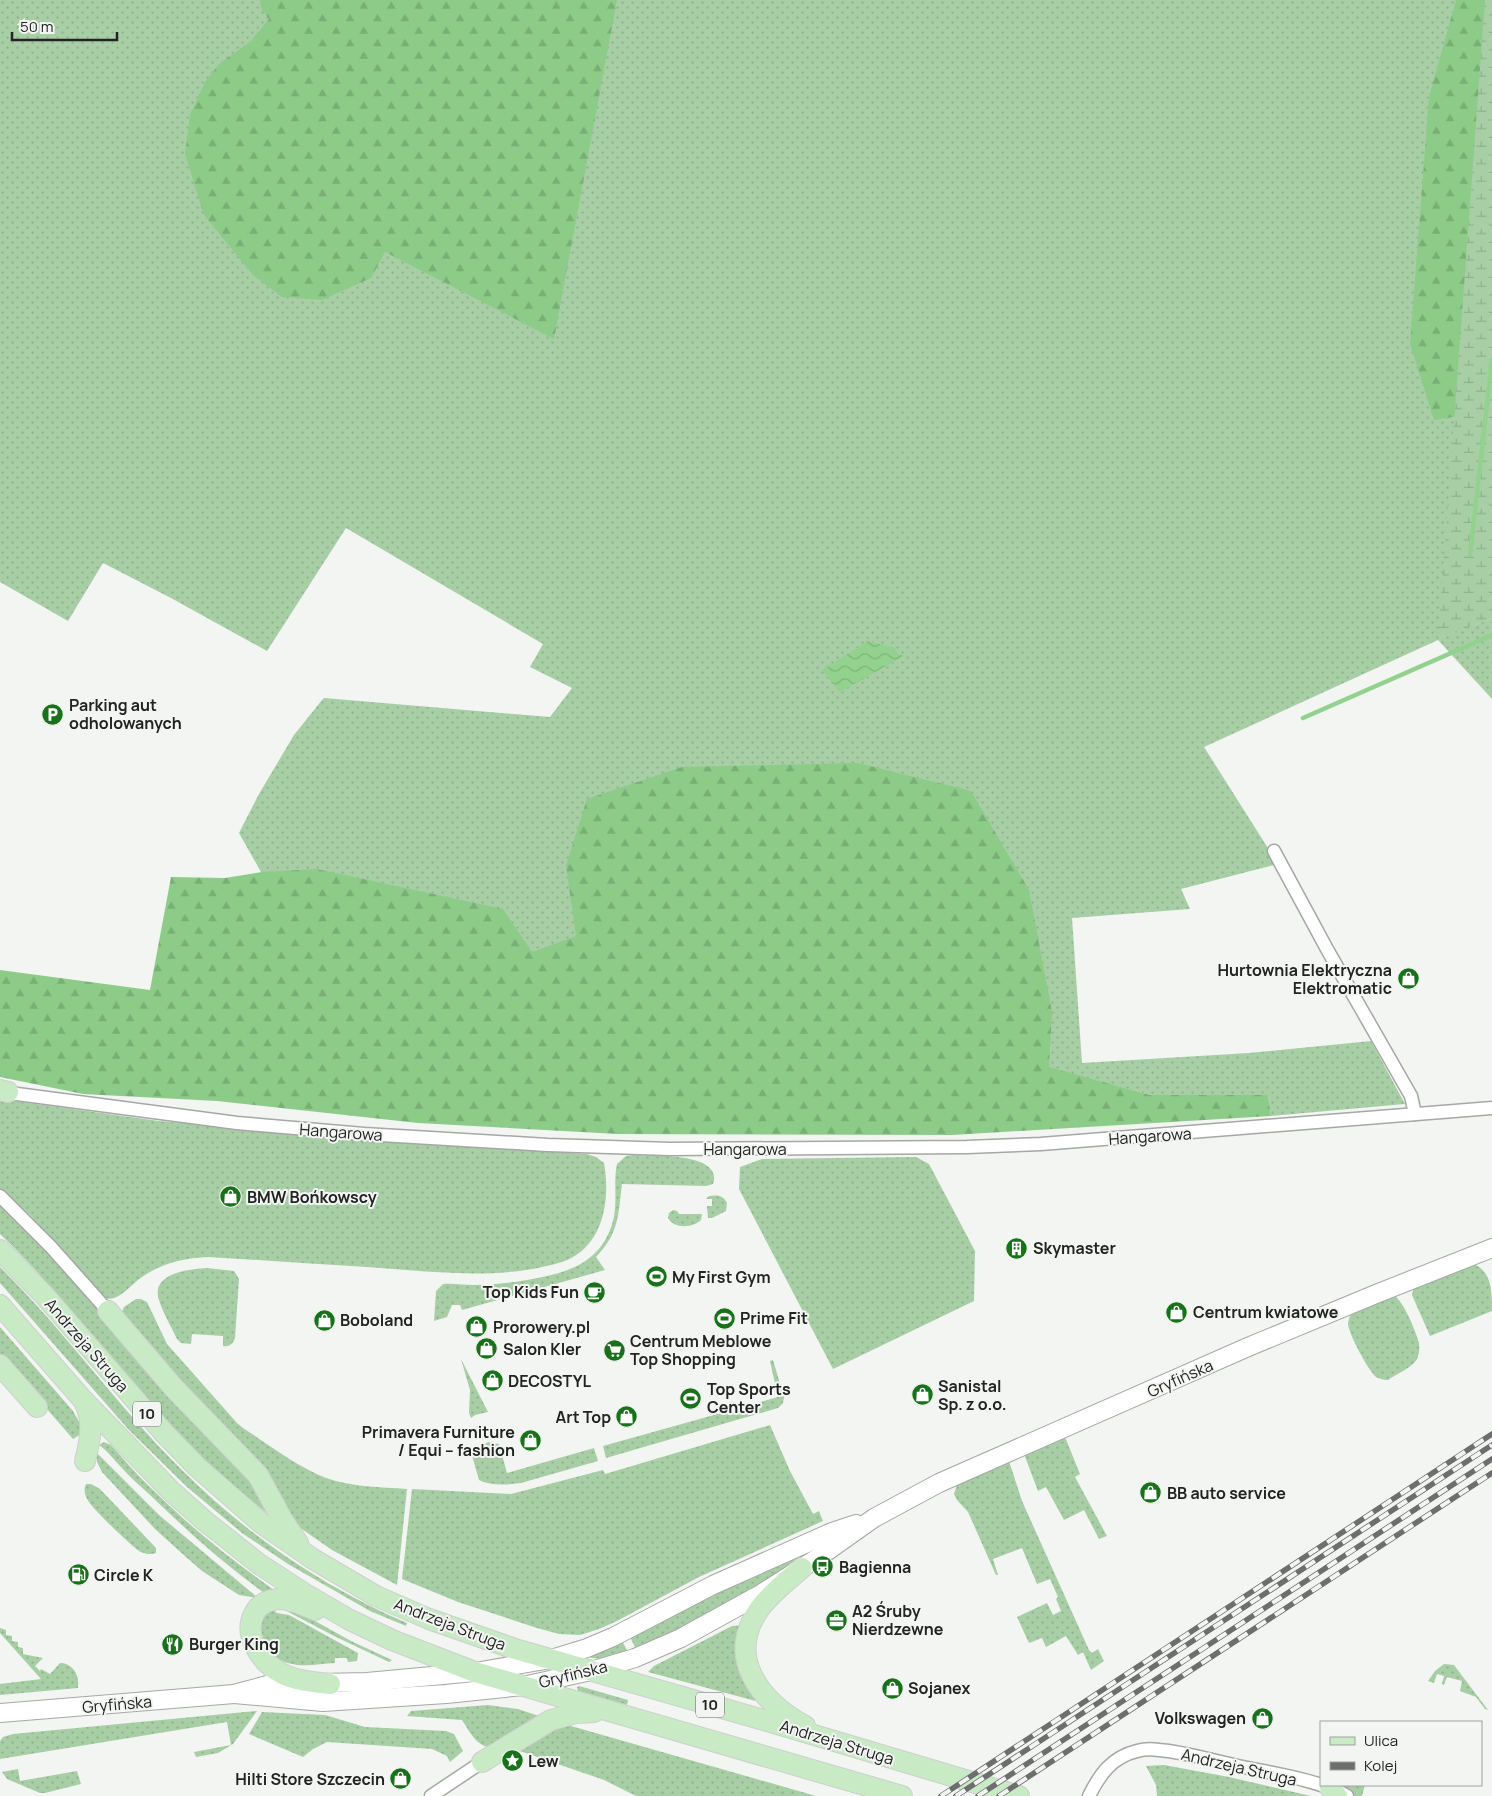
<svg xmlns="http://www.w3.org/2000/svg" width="1492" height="1796" font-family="Manrope,sans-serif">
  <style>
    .grass { fill: url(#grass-dots) }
    .forest { fill: url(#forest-firs) }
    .wetland { fill: url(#wetland-marsh) }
    .water { fill: url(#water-waves) }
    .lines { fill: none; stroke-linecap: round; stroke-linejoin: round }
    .stream { stroke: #92d28e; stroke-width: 4.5 }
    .street-casing { stroke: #a5a8a5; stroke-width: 15 }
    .secondary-casing { stroke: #a5a8a5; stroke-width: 20 }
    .primary-casing { stroke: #cecfce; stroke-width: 22 }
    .street { stroke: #fff; stroke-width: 12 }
    .secondary { stroke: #fff; stroke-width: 18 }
    .primary { stroke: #c8ebc6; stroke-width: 20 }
    .rail-casing { stroke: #6d6e6d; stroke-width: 5.5 }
    .rail { stroke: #f2f5f2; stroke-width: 4; stroke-dasharray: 11; stroke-linecap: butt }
    .labels { text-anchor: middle; stroke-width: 4; stroke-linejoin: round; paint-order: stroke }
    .shield { fill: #f2f5f2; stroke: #606260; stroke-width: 1 }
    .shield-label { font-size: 15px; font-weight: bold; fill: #222322 }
    .poi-label { font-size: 16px; font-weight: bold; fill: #222322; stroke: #f2f5f2; text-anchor: start }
    .street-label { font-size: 16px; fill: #222322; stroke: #f2f5f2 }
  </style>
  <defs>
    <pattern id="grass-dots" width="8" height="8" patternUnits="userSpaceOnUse" patternTransform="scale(1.25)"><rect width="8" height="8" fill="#a8cea5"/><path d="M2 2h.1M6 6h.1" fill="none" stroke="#90b18e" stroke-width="1.8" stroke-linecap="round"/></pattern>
    <pattern id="forest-firs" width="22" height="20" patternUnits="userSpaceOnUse" patternTransform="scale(1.25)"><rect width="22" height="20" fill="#8ccc88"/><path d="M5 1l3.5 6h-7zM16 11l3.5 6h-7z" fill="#78af75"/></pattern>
    <pattern id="wetland-marsh" width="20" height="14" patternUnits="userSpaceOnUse" patternTransform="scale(1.25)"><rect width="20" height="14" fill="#a8cea5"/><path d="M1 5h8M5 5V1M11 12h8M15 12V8" fill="none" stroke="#90b18e"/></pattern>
    <pattern id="water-waves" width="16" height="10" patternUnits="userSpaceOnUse" patternTransform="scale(1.25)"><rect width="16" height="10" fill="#92d28e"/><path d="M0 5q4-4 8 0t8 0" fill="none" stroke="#7eb47a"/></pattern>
  </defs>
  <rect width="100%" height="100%" fill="#f2f5f2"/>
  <g class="grass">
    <polygon points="0,0 1485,0 1439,639 1492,618 1492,699 1438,640 1204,747 1278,864 1181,889 1190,909 1072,918 1082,1063 1249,1053 1371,1041 1405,1104 1271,1116 1268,1095 1150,1095 1083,1077 248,989 261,872 239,833 259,794 294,735 322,700 324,698 550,717 572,688 530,667 543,644 346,528 267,651 171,598 103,563 68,621 0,582"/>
    <path d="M 0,1099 L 159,1121 L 236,1128 L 456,1146 L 587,1154 L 596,1157 L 604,1163 C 610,1196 605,1239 573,1257 C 561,1264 546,1266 533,1269 C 478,1278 422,1271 367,1267 C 314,1264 261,1260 208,1257 C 184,1258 162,1263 142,1277 C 133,1283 125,1294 114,1298 C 109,1300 105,1298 100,1295 L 31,1216 L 0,1188 Z"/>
    <path d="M 633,1155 C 651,1156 724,1152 713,1184 L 706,1186 L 622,1184 C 618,1216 619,1233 596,1257 L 605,1270 L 462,1310 L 460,1305 L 452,1305 L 447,1317 L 434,1321 L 436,1291 L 443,1284 C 453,1283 464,1285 474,1285 C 492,1285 510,1283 527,1280 C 567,1273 601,1264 613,1221 C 618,1202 613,1182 617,1164 L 626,1156 Z"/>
    <polygon points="916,1157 929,1164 975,1251 974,1301 833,1369 739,1189 740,1167 762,1159"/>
    <path d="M 709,1196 C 717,1195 723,1195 727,1203 L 726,1211 L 712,1218 L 708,1218 L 707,1206 L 712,1206 L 712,1199 L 706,1199 Z"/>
    <path d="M 0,1204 L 39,1243 L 115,1329 L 251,1477 L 269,1515 C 243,1494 216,1472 193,1448 C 126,1379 69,1301 0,1234 Z"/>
    <path d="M 673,1210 L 677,1211 L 679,1214 L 702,1214 L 701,1220 C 693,1228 674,1229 668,1218 L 669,1213 Z"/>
    <path d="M 1474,1264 C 1492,1272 1492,1292 1492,1311 L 1430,1336 L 1412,1295 L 1414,1287 Z"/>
    <path d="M 0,1267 C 65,1331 117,1406 182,1470 C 247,1535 323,1587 407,1623 L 406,1626 L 370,1611 L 288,1564 L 242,1533 L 187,1487 L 129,1430 L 0,1283 Z"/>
    <path d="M 207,1268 L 234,1271 L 239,1279 L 235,1338 C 233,1344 229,1347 223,1346 L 223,1336 L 192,1334 L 191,1344 L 181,1343 L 177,1339 C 171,1326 163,1313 159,1300 C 150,1273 190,1269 207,1268 Z"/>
    <path d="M 1393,1295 C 1403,1299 1416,1332 1419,1343 C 1420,1348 1419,1354 1417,1359 C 1412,1368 1396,1374 1388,1380 C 1383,1380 1380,1379 1376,1377 C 1368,1370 1348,1333 1348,1323 C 1349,1318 1350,1315 1353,1312 Z"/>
    <path d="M 136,1299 L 141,1299 L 147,1302 L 167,1344 L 237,1423 L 243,1428 C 268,1444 299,1468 326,1478 C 352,1487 380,1487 407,1489 L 397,1585 L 332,1550 L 296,1525 L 121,1314 L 124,1307 Z"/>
    <polygon points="0,1327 73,1411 82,1427 81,1434 73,1439 0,1355"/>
    <polygon points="461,1359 488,1412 475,1415 471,1418 469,1413 470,1390"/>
    <polygon points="773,1360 784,1397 783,1403 778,1408 606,1458 603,1446 778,1397 770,1361"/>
    <polygon points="770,1425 790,1471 813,1514 819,1511 823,1521 699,1577 617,1621 599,1629 580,1635 559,1634 537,1628 458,1602 402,1579 412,1489 511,1494 603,1470 605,1474"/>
    <polygon points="1065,1437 1080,1474 1075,1477 1107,1536 1099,1539 1084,1510 1064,1520 1046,1487 1038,1491 1024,1454"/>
    <path d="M 104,1442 L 111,1445 C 124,1459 136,1474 150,1487 C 188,1525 230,1559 274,1590 L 267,1595 C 225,1565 186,1530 149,1494 C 139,1485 130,1477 121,1467 C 114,1460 108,1451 99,1445 Z"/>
    <path d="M 488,1442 L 499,1444 L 507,1473 L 594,1448 L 598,1461 L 521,1483 C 507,1485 491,1486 479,1480 L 471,1452 L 479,1449 Z"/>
    <polygon points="96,1452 159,1515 258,1598 239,1595 202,1571 186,1557 155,1529 102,1472 97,1462"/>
    <polygon points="1009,1461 1022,1501 1089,1650 1092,1653 1098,1649 1104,1661 1091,1670 1083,1652 1078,1655 1066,1636 1046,1647 1042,1638 1029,1643 1017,1617 1047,1603 1053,1615 1061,1611 1056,1599 1058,1597 1050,1579 1037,1584 1022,1548 993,1559 998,1575 996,1575 968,1512 957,1500 954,1494 957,1485"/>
    <path d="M 86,1484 L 91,1484 L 100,1489 L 156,1548 L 156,1553 C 151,1555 146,1554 141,1552 C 133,1548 94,1510 89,1502 C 85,1496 83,1490 86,1484 Z"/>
    <polygon points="818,1548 807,1556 683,1628 636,1649 630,1637 750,1576"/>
    <polygon points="279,1607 306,1616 351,1641 392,1660 389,1662 334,1636"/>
    <path d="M 272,1609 L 277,1613 L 289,1615 L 358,1653 L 357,1661 L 348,1662 L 347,1658 L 335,1658 L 335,1663 C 316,1664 293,1670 276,1657 L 272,1659 L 259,1640 L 262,1618 Z"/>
    <polygon points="744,1625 763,1703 648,1672 654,1666 732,1626"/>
    <path d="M 0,1628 L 6,1630 L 6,1635 L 12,1636 L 12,1641 L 18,1642 L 18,1647 L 23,1648 L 23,1654 L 43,1658 L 35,1666 L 40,1671 L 41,1669 L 50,1674 L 60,1663 C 73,1663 80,1676 78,1688 L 0,1695 L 0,1684 L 41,1679 L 0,1633 Z"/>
    <polygon points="622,1641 628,1652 604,1659 591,1658 591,1656"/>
    <polygon points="1444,1664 1454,1665 1488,1710 1485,1709 1476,1697 1460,1691 1462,1681 1447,1677 1444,1685 1442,1684 1444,1676 1437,1674 1434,1683 1428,1681 1435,1671"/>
    <polygon points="579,1686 628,1700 627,1705 578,1691 577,1687"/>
    <path d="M 488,1705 L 518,1709 L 545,1718 L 492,1748 C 476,1746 470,1732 462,1720 L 407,1716 L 411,1711 Z"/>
    <polygon points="257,1711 233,1744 218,1753 196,1757 194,1752 231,1745 227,1722 0,1759 0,1741 3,1737 13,1734"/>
    <polygon points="262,1712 325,1715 365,1727 446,1731 454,1734 463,1751 450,1762 447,1756 432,1749 327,1742 313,1749 303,1757 249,1734"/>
    <polygon points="564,1724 816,1796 636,1796 604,1780 520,1751"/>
    <polygon points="1164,1765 1229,1777 1311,1796 1157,1796 1156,1785 1146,1766"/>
    <polygon points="18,1769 20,1781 77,1771 81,1784 45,1793 40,1793 7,1779 2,1772"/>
    <polygon points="1341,1785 1365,1785 1362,1796 1354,1796"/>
  </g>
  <g class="forest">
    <polygon points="260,0 617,0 554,339 385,252 371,278 322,300 282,297 253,275 204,215 185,154 190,115 205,82 219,64 251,41 269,19 261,8"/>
    <polygon points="1456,0 1492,0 1492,411 1434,420 1410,344 1429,97"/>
    <polygon points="858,763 971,791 1029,890 1052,1012 1049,1067 1150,1095 1268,1095 1271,1116 952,1135 618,1134 418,1123 217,1101 83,1094 0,1077 0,970 150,990 171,877 225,878 262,872 317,869 503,909 532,952 576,936 566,866 587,799 682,767"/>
  </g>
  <polygon class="wetland" points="1485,0 1492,0 1492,618 1438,640"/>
  <polygon class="water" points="868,641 895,648 898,654 904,656 840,692 822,670"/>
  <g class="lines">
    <g class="stream">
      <polyline points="1470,555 1492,360"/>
      <polyline points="1303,718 1492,635"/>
    </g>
    <defs>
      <g id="street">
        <polyline points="1274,851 1328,951 1411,1096 1415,1114"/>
        <polyline points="2,1092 237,1123 364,1134 548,1145 670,1149 967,1147 1041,1144 1492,1108"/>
        <polyline points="0,1196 51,1247 108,1311"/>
        <polyline points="431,1796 482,1762"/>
        <path d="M 1089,1796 C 1100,1774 1112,1757 1137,1751 C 1144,1749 1152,1749 1159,1750 C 1186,1752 1212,1761 1238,1766 C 1270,1773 1320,1780 1347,1796"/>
      </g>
      <g id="secondary">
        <polyline points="234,1694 323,1702 446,1694 523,1686 591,1671 635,1658 681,1638 759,1595 819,1557 874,1518 939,1483 1248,1347 1376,1294 1492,1248"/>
        <polyline points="0,1713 234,1694 271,1684 367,1682 475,1672 551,1659 587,1648 613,1637 713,1585 832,1532 856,1524"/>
      </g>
      <g id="primary">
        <polyline points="0,1090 8,1092"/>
        <polyline points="0,1250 44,1295 164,1433 197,1467 261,1523 313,1559 376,1596 429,1619 515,1649 767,1721 1019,1796"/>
        <polyline points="0,1305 84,1401 171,1491 206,1522 259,1564 305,1594 350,1620 392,1640 475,1672 902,1796"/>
        <polyline points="108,1311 173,1387 258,1475 283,1521 298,1543"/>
        <polyline points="0,1365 37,1407"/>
        <path d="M 85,1461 C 90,1441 94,1423 85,1403"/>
        <path d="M 802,1568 C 787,1581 772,1592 760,1608 C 724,1657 761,1702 805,1726"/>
        <path d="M 315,1610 C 304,1605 291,1599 278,1599 C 269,1600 260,1603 255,1612 C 242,1634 260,1662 281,1673 C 295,1681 314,1682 330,1684"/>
        <polyline points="482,1762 551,1720 576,1713 594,1712"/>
        <polyline points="1330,1788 1337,1796"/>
      </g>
    </defs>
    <use href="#street" class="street-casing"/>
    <use href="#secondary" class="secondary-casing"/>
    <use href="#primary" class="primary-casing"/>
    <use href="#street" class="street"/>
    <use href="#secondary" class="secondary"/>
    <use href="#primary" class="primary"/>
    <defs>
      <g id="rail">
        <polyline points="941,1796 1492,1434"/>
        <polyline points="956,1796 1492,1445"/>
        <polyline points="978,1796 1492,1459"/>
        <polyline points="999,1796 1492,1473"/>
      </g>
    </defs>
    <use href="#rail" class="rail-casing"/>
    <use href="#rail" class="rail"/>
  </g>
  <defs>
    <symbol id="parking-disc" viewBox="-11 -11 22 22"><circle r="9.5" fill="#1a711b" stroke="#f2f5f2"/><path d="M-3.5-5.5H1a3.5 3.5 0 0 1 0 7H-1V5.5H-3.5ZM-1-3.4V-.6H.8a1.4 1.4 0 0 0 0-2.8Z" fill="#fff"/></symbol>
    <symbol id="shop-disc" viewBox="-11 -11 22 22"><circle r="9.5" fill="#1a711b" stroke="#f2f5f2"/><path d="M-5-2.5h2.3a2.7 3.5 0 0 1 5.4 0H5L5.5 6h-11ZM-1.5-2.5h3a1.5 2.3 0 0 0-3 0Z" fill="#fff"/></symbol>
    <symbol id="building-disc" viewBox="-11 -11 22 22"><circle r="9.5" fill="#1a711b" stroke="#f2f5f2"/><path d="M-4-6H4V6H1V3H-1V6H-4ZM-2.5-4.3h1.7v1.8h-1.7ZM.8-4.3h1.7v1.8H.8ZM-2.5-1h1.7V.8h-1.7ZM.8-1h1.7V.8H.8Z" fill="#fff"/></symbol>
    <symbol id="stadium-disc" viewBox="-11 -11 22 22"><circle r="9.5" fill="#1a711b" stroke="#f2f5f2"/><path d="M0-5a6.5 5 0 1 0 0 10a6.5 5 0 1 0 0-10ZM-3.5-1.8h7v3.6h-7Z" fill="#fff"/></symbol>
    <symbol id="cafe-disc" viewBox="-11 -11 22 22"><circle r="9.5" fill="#1a711b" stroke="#f2f5f2"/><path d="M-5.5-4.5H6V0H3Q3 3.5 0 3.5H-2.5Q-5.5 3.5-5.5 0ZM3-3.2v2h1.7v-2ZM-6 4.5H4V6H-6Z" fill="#fff"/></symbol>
    <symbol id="supermarket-disc" viewBox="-11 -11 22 22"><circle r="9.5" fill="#1a711b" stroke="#f2f5f2"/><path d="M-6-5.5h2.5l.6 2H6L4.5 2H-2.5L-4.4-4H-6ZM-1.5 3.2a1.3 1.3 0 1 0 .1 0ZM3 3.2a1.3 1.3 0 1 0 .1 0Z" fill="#fff"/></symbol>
    <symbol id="bus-disc" viewBox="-11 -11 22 22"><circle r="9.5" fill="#1a711b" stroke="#f2f5f2"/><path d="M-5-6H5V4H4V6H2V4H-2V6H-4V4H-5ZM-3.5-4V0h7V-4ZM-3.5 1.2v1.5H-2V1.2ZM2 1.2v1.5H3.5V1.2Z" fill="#fff"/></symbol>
    <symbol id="fuel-disc" viewBox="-11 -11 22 22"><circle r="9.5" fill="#1a711b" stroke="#f2f5f2"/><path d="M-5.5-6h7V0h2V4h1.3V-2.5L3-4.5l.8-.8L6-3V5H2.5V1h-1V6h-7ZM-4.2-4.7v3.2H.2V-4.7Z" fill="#fff"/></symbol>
    <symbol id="office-disc" viewBox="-11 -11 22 22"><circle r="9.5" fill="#1a711b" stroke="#f2f5f2"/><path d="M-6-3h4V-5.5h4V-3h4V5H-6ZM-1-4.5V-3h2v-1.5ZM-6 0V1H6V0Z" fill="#fff"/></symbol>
    <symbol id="restaurant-disc" viewBox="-11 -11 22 22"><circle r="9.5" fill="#1a711b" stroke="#f2f5f2"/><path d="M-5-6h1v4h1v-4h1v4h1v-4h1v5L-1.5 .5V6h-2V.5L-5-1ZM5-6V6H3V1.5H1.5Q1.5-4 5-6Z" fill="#fff"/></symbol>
    <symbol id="sight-disc" viewBox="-11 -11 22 22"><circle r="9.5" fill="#1a711b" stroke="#f2f5f2"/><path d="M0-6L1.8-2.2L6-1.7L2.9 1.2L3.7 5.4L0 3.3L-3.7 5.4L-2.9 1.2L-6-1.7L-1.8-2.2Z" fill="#fff"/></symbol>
  </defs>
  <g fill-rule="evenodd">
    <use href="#parking-disc" x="40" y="702" width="25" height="25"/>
    <use href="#shop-disc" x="1396" y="966" width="25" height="25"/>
    <use href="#shop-disc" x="218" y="1184" width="25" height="25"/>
    <use href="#building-disc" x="1004" y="1236" width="25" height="25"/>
    <use href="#stadium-disc" x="644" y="1264" width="25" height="25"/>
    <use href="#cafe-disc" x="582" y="1280" width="25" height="25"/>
    <use href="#shop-disc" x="1164" y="1300" width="25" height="25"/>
    <use href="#stadium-disc" x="712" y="1306" width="25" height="25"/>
    <use href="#shop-disc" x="312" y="1308" width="25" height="25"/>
    <use href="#shop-disc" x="464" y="1314" width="25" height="25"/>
    <use href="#shop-disc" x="474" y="1336" width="25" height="25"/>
    <use href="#supermarket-disc" x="602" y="1338" width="25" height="25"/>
    <use href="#shop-disc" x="480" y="1368" width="25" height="25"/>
    <use href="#shop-disc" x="910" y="1382" width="25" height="25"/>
    <use href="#stadium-disc" x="678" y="1386" width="25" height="25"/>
    <use href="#shop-disc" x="614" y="1404" width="25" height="25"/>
    <use href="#shop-disc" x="518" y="1428" width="25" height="25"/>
    <use href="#shop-disc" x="1138" y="1480" width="25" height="25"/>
    <use href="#bus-disc" x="810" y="1554" width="25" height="25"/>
    <use href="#fuel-disc" x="66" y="1562" width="25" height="25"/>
    <use href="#office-disc" x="824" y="1608" width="25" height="25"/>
    <use href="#restaurant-disc" x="160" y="1632" width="25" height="25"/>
    <use href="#shop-disc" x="880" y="1676" width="25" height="25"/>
    <use href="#shop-disc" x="1250" y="1706" width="25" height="25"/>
    <use href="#sight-disc" x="500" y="1748" width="25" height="25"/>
    <use href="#shop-disc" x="388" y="1766" width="25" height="25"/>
  </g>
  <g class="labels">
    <g class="shield">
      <rect x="133" y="1401.5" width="28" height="25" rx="4"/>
      <rect x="696" y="1692.5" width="28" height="25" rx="4"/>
    </g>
    <g class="shield-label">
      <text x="147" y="1419">10</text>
      <text x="710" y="1710">10</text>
    </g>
    <g class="poi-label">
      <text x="69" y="711">Parking aut<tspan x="69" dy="18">odholowanych</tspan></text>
      <text x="1392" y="976" text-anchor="end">Hurtownia Elektryczna<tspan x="1392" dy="18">Elektromatic</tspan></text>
      <text x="247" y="1203">BMW Bońkowscy</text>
      <text x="1033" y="1254">Skymaster</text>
      <text x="672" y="1283">My First Gym</text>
      <text x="579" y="1298" text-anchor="end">Top Kids Fun</text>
      <text x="1193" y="1318">Centrum kwiatowe</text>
      <text x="740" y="1324">Prime Fit</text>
      <text x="340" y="1326">Boboland</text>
      <text x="493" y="1333">Prorowery.pl</text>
      <text x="630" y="1347">Centrum Meblowe<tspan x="630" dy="18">Top Shopping</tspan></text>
      <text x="503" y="1355">Salon Kler</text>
      <text x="508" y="1387">DECOSTYL</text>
      <text x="938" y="1392">Sanistal<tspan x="938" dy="18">Sp. z o.o.</tspan></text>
      <text x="707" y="1395">Top Sports<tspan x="707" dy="18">Center</tspan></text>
      <text x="611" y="1423" text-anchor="end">Art Top</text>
      <text x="515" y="1438" text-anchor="end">Primavera Furniture<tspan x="515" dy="18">/ Equi – fashion</tspan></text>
      <text x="1167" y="1499">BB auto service</text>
      <text x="839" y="1573">Bagienna</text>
      <text x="94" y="1581">Circle K</text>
      <text x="852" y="1617">A2 Śruby<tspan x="852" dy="18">Nierdzewne</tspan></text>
      <text x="189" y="1650">Burger King</text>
      <text x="908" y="1694">Sojanex</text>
      <text x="1246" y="1724" text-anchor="end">Volkswagen</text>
      <text x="528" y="1767">Lew</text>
      <text x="385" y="1785" text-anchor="end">Hilti Store Szczecin</text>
    </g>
    <g class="street-label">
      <text transform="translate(341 1132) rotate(4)" y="6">Hangarowa</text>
      <text transform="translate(1150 1136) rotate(-4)" y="6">Hangarowa</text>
      <text x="745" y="1155">Hangarowa</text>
      <text transform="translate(87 1345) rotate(49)" y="6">Andrzeja Struga</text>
      <text transform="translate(1180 1378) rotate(-24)" y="6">Gryfińska</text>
      <text transform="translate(450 1624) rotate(21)" y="6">Andrzeja Struga</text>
      <text transform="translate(573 1674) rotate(-14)" y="6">Gryfińska</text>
      <text transform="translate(117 1704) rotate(-5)" y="6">Gryfińska</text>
      <text transform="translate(837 1742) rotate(17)" y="6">Andrzeja Struga</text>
      <text transform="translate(1239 1767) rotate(13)" y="6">Andrzeja Struga</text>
    </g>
  </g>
  <rect x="1320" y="1721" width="162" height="65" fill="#f2f5f2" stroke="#9fa19f"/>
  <rect x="1330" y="1737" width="25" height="8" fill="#c8ebc6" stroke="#9fa19f"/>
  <text x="1364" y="1746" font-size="15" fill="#222322">Ulica</text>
  <rect x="1330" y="1762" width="25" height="8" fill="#6d6e6d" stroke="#9fa19f"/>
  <text x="1364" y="1771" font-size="15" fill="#222322">Kolej</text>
  <path d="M12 32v8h105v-8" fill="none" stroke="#222322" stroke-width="2.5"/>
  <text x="20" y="32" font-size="15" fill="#222322" stroke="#f2f5f2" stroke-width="4" paint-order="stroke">50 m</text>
</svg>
